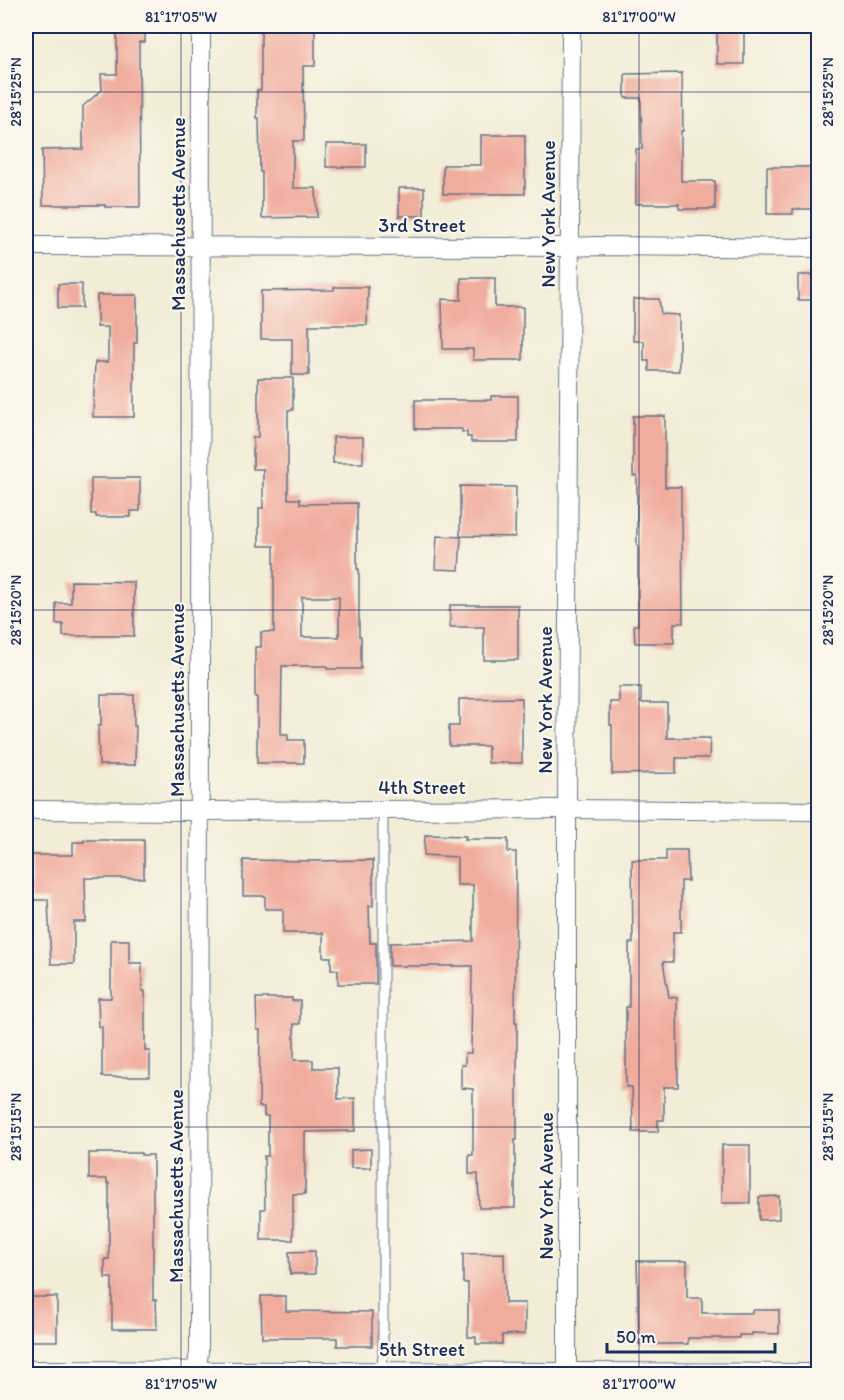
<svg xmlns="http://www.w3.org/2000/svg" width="844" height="1400" font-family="Itim,sans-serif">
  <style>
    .building { fill: #f0ac9d; fill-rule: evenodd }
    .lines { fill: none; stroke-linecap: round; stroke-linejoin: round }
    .service-casing { stroke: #667288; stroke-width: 11 }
    .minor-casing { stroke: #667288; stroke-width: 20 }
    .service { stroke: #fff; stroke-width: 9 }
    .minor { stroke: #fff; stroke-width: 18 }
    .ticks { fill: none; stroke: #1b2f5e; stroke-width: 1.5; stroke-opacity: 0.45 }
    .labels { text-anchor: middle; stroke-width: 4.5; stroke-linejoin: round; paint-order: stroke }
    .street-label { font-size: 20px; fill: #1b2f5e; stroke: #fbf7ec }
    .neatline { fill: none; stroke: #1b2f5e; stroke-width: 2 }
    .ticks-label { font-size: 15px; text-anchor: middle; fill: #1b2f5e }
  </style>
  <rect width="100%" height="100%" fill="#fbf7ec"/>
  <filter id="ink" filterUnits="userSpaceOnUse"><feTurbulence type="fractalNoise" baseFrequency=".0167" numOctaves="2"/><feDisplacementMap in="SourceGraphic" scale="12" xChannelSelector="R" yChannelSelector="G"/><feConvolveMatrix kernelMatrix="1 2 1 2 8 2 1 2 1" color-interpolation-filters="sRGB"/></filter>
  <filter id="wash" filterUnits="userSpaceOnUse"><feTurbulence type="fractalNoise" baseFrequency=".008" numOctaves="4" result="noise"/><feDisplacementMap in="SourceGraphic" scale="24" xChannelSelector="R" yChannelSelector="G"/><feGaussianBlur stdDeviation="1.35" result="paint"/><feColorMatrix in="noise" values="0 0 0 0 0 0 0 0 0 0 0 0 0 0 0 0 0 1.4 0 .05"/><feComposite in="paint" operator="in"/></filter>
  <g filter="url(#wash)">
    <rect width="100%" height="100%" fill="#f2edd7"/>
    <g id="blocks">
      <g class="building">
        <polygon points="117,26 145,26 145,42 139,42 140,207 105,207 105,205 43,205 42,150 83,149 83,106 102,90 101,74 117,74"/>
        <polygon points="261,26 315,26 315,66 303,66 304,141 293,141 293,188 316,188 317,217 262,218 262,172 260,172 259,118 257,118 257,90 261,90"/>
        <rect x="717" y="30" width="27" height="34"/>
        <polygon points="682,73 683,131 681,131 681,181 715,181 715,209 679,209 679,204 636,204 636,149 642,149 641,98 625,98 625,74"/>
        <polygon points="481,135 525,135 525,194 443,194 443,165 481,165"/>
        <rect x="326" y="144" width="40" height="23"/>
        <polygon points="767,167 819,167 819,198 813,198 813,209 793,209 793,214 767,214"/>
        <rect x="399" y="188" width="25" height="28"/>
        <rect x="798" y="275" width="21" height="25"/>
        <polygon points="461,278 495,278 495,307 523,307 523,360 473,360 473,349 443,349 442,299 461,300"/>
        <rect x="58" y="284" width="24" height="24"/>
        <polygon points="334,287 368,287 367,325 309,325 309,375 292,375 292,339 261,339 261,291 334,290"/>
        <polygon points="97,295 137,295 137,343 134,343 134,417 93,417 95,362 108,362 108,327 97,327"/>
        <polygon points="633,299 659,299 661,314 679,315 679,371 649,371 649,361 644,361 644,341 633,341"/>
        <path d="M 258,378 L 293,378 L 293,410 L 288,410 L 288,499 L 300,499 L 300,504 L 357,503 L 357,569 L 359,569 L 359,636 L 361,636 L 361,669 L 327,669 L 327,666 L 282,666 L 281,734 L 288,734 L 288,740 L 304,740 L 304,763 L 257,763 L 257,697 L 255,697 L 255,647 L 261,647 L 261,632 L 274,632 L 274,546 L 259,546 L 259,508 L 263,508 L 263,469 L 253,469 L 253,437 L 258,437 ZM 302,597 L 339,597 L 339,637 L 302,637 Z"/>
        <polygon points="491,396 518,396 518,442 471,442 471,437 467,437 467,432 462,432 462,429 415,429 415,400 491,400"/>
        <polygon points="633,416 665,416 665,487 681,487 681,516 682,516 683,623 674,623 674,643 635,643 634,625 638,625 638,545 637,545 637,476 633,476"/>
        <rect x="333" y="437" width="30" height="26"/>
        <polygon points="91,478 140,478 140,511 131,511 131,517 96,517 96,514 91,514"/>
        <polygon points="460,486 516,487 515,537 460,536"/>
        <polygon points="437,536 461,537 459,570 435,569"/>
        <polygon points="71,581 134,582 134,636 63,636 63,624 56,624 56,603 71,603"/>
        <polygon points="450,605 518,605 518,660 484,660 484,627 450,627"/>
        <polygon points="619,687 641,687 641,703 667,703 667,738 710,738 709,758 676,758 676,773 612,774 612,725 610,725 610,702 619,702"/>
        <polygon points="101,695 134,695 134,726 136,726 135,765 99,765 98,726 101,726"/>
        <polygon points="522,698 522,763 488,763 488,746 449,746 449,726 459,726 459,699"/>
        <polygon points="425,835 466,836 465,839 508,839 508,852 516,852 515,1022 517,1022 517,1140 515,1140 515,1208 479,1208 478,1174 469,1174 469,1155 473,1155 473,1089 461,1088 461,1065 465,1065 465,1053 471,1053 472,966 390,966 390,943 473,941 473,885 457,885 457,857 424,855"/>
        <polygon points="84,840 144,840 144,878 85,878 86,922 74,922 74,964 51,964 48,900 31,900 31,855 73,855 73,842 84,842"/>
        <polygon points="666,850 687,850 688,881 681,881 681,932 673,932 673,962 663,962 669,997 677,998 678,1087 664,1087 664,1120 658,1120 658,1132 633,1132 632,1087 626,1087 626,1007 629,1007 629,943 633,943 632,860 666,860"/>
        <polygon points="243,860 312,861 373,860 373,906 369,906 370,943 376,943 376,984 338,984 338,970 331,970 331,957 323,957 323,933 283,933 283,909 265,909 265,896 243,896"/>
        <polygon points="111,940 129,940 129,963 142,963 142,991 145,991 145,1051 150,1051 150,1077 102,1077 102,1027 99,1027 98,998 111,998"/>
        <polygon points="256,998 292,998 292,1001 300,1001 300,1024 294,1024 294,1060 313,1060 313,1068 338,1068 338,1099 355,1098 355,1131 305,1132 305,1194 293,1194 293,1240 261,1240 261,1209 265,1209 264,1156 268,1156 268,1116 264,1116 264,1107 259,1107 260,1030 257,1030"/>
        <rect x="722" y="1145" width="28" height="58"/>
        <polygon points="371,1149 371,1168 351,1168 351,1150"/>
        <polygon points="89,1153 141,1153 141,1155 153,1155 153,1300 156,1300 157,1329 112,1329 112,1278 105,1278 105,1259 109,1259 109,1183 107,1183 107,1179 89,1179"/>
        <polygon points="779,1196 779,1219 759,1220 759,1197"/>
        <polygon points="315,1251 315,1274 290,1274 289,1252"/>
        <polygon points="504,1253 505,1303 525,1303 525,1334 502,1335 502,1344 476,1344 476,1337 468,1337 468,1283 463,1283 463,1254"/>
        <polygon points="637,1261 687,1261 687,1298 702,1298 702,1313 752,1313 752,1310 779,1310 779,1334 752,1333 752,1335 739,1335 739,1338 688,1338 688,1344 639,1344"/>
        <polygon points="261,1296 286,1296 286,1311 372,1312 372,1346 337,1346 337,1338 262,1338"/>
        <polygon points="29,1297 57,1297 57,1341 28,1341"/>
      </g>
    </g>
  </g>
  <g filter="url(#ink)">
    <use href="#blocks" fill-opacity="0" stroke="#667288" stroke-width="1.5"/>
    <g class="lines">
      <defs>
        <polyline id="service" points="381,1374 383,1355 383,810"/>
        <g id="minor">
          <polyline points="26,246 571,247 596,246 818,248"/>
          <polyline points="26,810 199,811 567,809 818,811"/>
          <polyline points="26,1370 818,1373"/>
          <polyline points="196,1374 199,1352 201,26"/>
          <polyline points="567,1374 567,809 571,26"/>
        </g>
      </defs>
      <use href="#service" class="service-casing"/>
      <use href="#minor" class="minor-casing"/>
      <use href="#service" class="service"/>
      <use href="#minor" class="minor"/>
    </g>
  </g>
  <path class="ticks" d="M 181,26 L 181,1374M 639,26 L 639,1374M 26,92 L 818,92M 26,610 L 818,610M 26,1127 L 818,1127"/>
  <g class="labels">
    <g class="street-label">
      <text transform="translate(178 214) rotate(-90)" y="7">Massachusetts Avenue</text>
      <text transform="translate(548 214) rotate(-90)" y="7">New York Avenue</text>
      <text x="422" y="232">3rd Street</text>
      <text transform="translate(177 700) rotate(-90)" y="7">Massachusetts Avenue</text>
      <text transform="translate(545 700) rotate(-90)" y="7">New York Avenue</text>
      <text x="422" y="794">4th Street</text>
      <text transform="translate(176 1186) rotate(-90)" y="7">Massachusetts Avenue</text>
      <text transform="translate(546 1186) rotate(-90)" y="7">New York Avenue</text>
      <text x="422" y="1356">5th Street</text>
    </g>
  </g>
  <rect width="844" height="1400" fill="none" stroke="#fbf7ec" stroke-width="66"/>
  <path d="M607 1343v9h168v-9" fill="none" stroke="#1b2f5e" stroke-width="3"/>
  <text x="616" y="1343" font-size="18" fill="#1b2f5e" stroke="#fbf7ec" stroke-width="4.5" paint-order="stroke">50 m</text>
  <rect x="33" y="33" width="778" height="1334" class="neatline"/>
  <g class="ticks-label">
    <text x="181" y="22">81°17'05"W</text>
    <text x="639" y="22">81°17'00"W</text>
    <text transform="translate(16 92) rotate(-90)" y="5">28°15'25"N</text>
    <text transform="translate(828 92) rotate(-90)" y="5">28°15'25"N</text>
    <text transform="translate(16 610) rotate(-90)" y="5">28°15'20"N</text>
    <text transform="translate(828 610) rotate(-90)" y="5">28°15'20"N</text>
    <text transform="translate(16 1127) rotate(-90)" y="5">28°15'15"N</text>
    <text transform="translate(828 1127) rotate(-90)" y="5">28°15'15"N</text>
    <text x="181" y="1389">81°17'05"W</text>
    <text x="639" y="1389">81°17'00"W</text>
  </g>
</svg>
